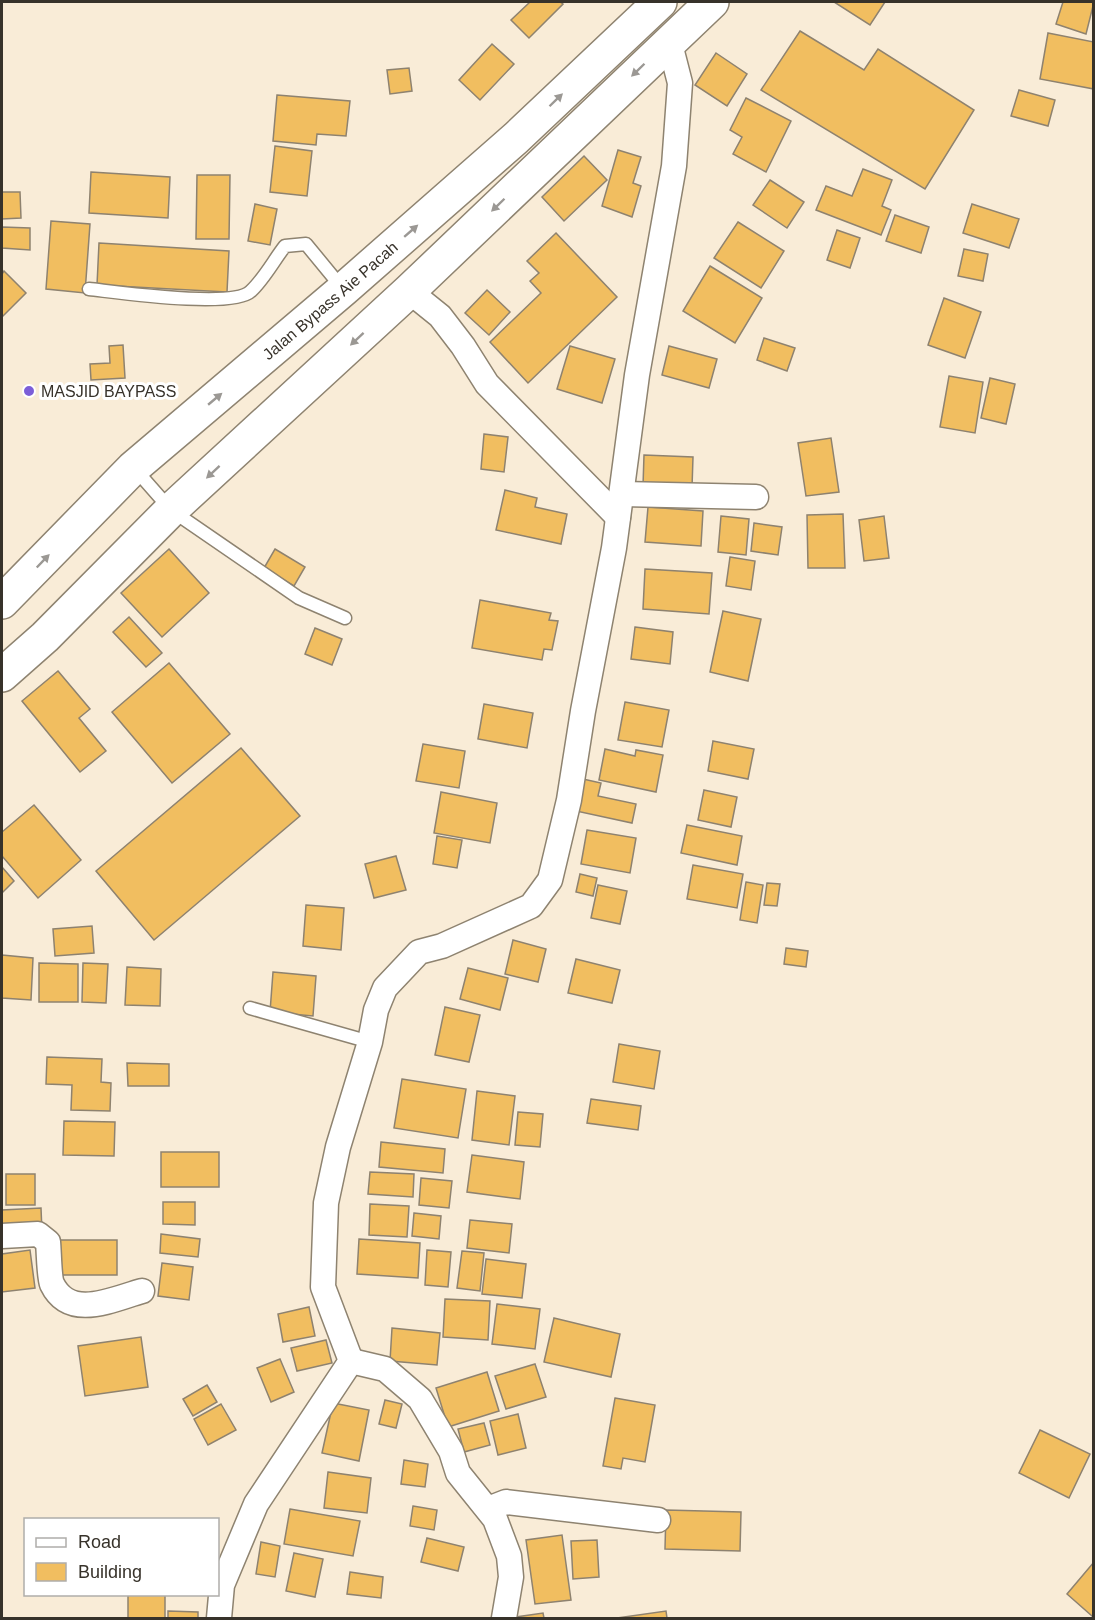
<svg xmlns="http://www.w3.org/2000/svg" width="1095" height="1620" font-family="Arial,sans-serif">
  <style>
    .building { fill: #f1be60; stroke: #8e826f; stroke-width: 1.5 }
    .lines { fill: none; stroke-linecap: round; stroke-linejoin: round }
    .service-casing { stroke: #8e8370; stroke-width: 15 }
    .minor-casing { stroke: #8e8370; stroke-width: 27 }
    .trunk-casing { stroke: #8e8370; stroke-width: 36 }
    .service { stroke: #fff; stroke-width: 12 }
    .minor { stroke: #fff; stroke-width: 24 }
    .trunk { stroke: #fff; stroke-width: 33 }
    .oneway { fill: #9b9894 }
    .poi-dot { fill: #7c5ed8; stroke: #fff; stroke-width: 2 }
    .labels { text-anchor: middle; stroke-width: 6; stroke-linejoin: round; paint-order: stroke }
    .street-label { font-size: 16px; fill: #37322a; stroke: #fff }
    .poi-label { font-size: 16px; fill: #37322a; stroke: #fff; text-anchor: start }
  </style>
  <rect width="100%" height="100%" fill="#f9ecd7"/>
  <g class="building">
    <polygon points="530,2 560,2 563,4 529,38 511,20"/>
    <polygon points="834,2 885,2 870,25"/>
    <polygon points="1063,2 1094,2 1086,34 1056,24"/>
    <polygon points="800,31 864,70 878,49 974,110 925,189 761,90"/>
    <polygon points="1048,33 1094,42 1094,89 1040,79"/>
    <polygon points="492,44 514,64 480,100 459,80"/>
    <polygon points="716,53 747,74 727,106 695,85"/>
    <polygon points="409,68 412,91 390,94 387,70"/>
    <polygon points="1019,90 1055,100 1048,126 1011,116"/>
    <polygon points="277,95 350,101 346,136 317,134 316,145 273,141"/>
    <polygon points="746,98 791,121 766,172 733,154 742,137 730,130"/>
    <polygon points="275,146 312,151 307,196 270,192"/>
    <polygon points="618,150 641,157 633,183 641,186 632,217 602,206"/>
    <polygon points="584,156 607,180 564,221 542,197"/>
    <polygon points="863,169 892,180 882,206 891,210 881,235 816,210 826,186 852,196"/>
    <polygon points="91,172 170,177 168,218 89,213"/>
    <polygon points="197,175 230,175 229,239 196,239"/>
    <polygon points="770,180 804,202 787,228 753,205"/>
    <polygon points="2,192 20,192 21,218 2,219"/>
    <polygon points="255,204 277,209 270,245 248,241"/>
    <polygon points="972,204 1019,219 1009,248 963,233"/>
    <polygon points="895,215 929,227 921,253 886,241"/>
    <polygon points="51,221 90,224 85,293 46,289"/>
    <polygon points="738,222 784,251 761,288 714,258"/>
    <polygon points="2,227 30,228 30,250 2,248"/>
    <polygon points="837,230 860,238 850,268 827,260"/>
    <polygon points="556,233 617,297 528,383 490,342 541,293 530,281 539,273 527,261"/>
    <polygon points="99,243 229,251 227,292 97,285"/>
    <polygon points="964,249 988,254 983,281 958,276"/>
    <polygon points="710,266 762,298 735,343 683,311"/>
    <polygon points="4,271 26,293 2,317 2,274"/>
    <polygon points="487,290 510,312 489,335 465,313"/>
    <polygon points="944,298 981,312 965,358 928,345"/>
    <polygon points="764,338 795,348 787,371 757,360"/>
    <polygon points="123,345 125,378 91,380 90,364 110,363 109,346"/>
    <polygon points="570,346 615,359 602,403 557,389"/>
    <polygon points="669,346 717,359 709,388 662,375"/>
    <polygon points="949,376 983,382 975,433 940,427"/>
    <polygon points="990,378 1015,384 1006,424 981,418"/>
    <polygon points="484,434 508,437 504,472 481,469"/>
    <polygon points="831,438 839,492 806,496 798,443"/>
    <polygon points="644,455 693,457 692,488 643,486"/>
    <polygon points="505,490 537,498 535,507 567,514 561,544 496,530"/>
    <polygon points="648,507 703,511 701,546 645,542"/>
    <polygon points="843,514 845,568 808,568 807,515"/>
    <polygon points="721,516 749,519 746,555 718,552"/>
    <polygon points="884,516 889,558 864,561 859,520"/>
    <polygon points="754,523 782,527 778,555 751,551"/>
    <polygon points="169,549 209,593 162,637 121,593"/>
    <polygon points="275,549 305,567 294,586 264,568"/>
    <polygon points="730,557 755,561 751,590 726,586"/>
    <polygon points="645,569 712,573 709,614 643,609"/>
    <polygon points="480,600 551,613 549,620 558,621 552,650 544,649 542,660 472,648"/>
    <polygon points="723,611 761,619 748,681 710,672"/>
    <polygon points="129,617 162,653 146,667 113,632"/>
    <polygon points="635,627 673,632 670,664 631,659"/>
    <polygon points="315,628 342,639 332,665 305,654"/>
    <polygon points="169,663 230,734 172,783 112,712"/>
    <polygon points="58,671 90,709 79,718 106,751 80,772 22,701"/>
    <polygon points="625,702 669,710 662,747 618,740"/>
    <polygon points="484,704 533,713 527,748 478,739"/>
    <polygon points="713,741 754,749 748,779 708,771"/>
    <polygon points="423,744 465,751 459,788 416,781"/>
    <polygon points="241,748 300,816 154,940 96,871"/>
    <polygon points="605,749 635,756 636,750 663,755 656,792 599,780"/>
    <polygon points="583,779 601,783 598,796 636,804 632,823 576,811"/>
    <polygon points="704,790 737,797 731,827 698,820"/>
    <polygon points="441,792 497,803 490,843 434,833"/>
    <polygon points="34,805 81,860 38,898 2,856 2,832"/>
    <polygon points="687,825 742,836 737,865 681,853"/>
    <polygon points="587,830 636,838 630,873 581,864"/>
    <polygon points="437,836 462,840 457,868 433,864"/>
    <polygon points="396,856 406,890 374,898 365,864"/>
    <polygon points="693,865 743,874 737,908 687,899"/>
    <polygon points="2,867 14,881 2,893"/>
    <polygon points="580,874 597,878 593,896 576,892"/>
    <polygon points="746,882 763,885 757,923 740,920"/>
    <polygon points="767,883 780,884 777,906 764,905"/>
    <polygon points="598,885 627,891 620,924 591,918"/>
    <polygon points="306,905 344,908 341,950 303,946"/>
    <polygon points="92,926 94,953 55,956 53,929"/>
    <polygon points="513,940 546,949 538,982 505,974"/>
    <polygon points="786,948 808,951 806,967 784,964"/>
    <polygon points="2,955 33,958 31,1000 2,998"/>
    <polygon points="576,959 620,970 612,1003 568,993"/>
    <polygon points="39,963 78,964 78,1002 39,1002"/>
    <polygon points="83,963 108,964 106,1003 82,1002"/>
    <polygon points="127,967 161,969 160,1006 125,1005"/>
    <polygon points="468,968 508,978 500,1010 460,999"/>
    <polygon points="273,972 316,976 313,1016 270,1012"/>
    <polygon points="445,1007 480,1015 469,1062 435,1055"/>
    <polygon points="619,1044 660,1051 654,1089 613,1082"/>
    <polygon points="47,1057 102,1059 101,1082 111,1083 110,1111 71,1110 72,1085 46,1084"/>
    <polygon points="127,1063 169,1064 169,1086 128,1086"/>
    <polygon points="402,1079 466,1089 458,1138 394,1128"/>
    <polygon points="477,1091 515,1096 509,1145 472,1140"/>
    <polygon points="591,1099 641,1106 638,1130 587,1123"/>
    <polygon points="518,1112 543,1114 540,1147 515,1145"/>
    <polygon points="64,1121 115,1122 114,1156 63,1155"/>
    <polygon points="381,1142 445,1149 443,1173 379,1167"/>
    <rect x="161" y="1152" width="58" height="35"/>
    <polygon points="472,1155 524,1162 520,1199 467,1192"/>
    <polygon points="370,1172 414,1174 413,1197 368,1194"/>
    <rect x="6" y="1174" width="29" height="31"/>
    <polygon points="421,1178 452,1181 449,1208 419,1205"/>
    <polygon points="163,1202 195,1202 195,1225 163,1224"/>
    <polygon points="370,1204 409,1206 407,1237 369,1235"/>
    <polygon points="41,1208 42,1232 2,1234 2,1210"/>
    <polygon points="414,1213 441,1216 439,1239 412,1236"/>
    <polygon points="470,1220 512,1224 509,1253 467,1248"/>
    <polygon points="161,1234 200,1239 198,1257 160,1253"/>
    <polygon points="359,1239 420,1243 418,1278 357,1274"/>
    <rect x="60" y="1240" width="57" height="35"/>
    <polygon points="30,1250 35,1288 2,1292 2,1254"/>
    <polygon points="427,1250 451,1252 448,1287 425,1285"/>
    <polygon points="462,1251 484,1253 480,1291 457,1288"/>
    <polygon points="486,1259 526,1264 522,1298 482,1294"/>
    <polygon points="162,1263 193,1267 189,1300 158,1296"/>
    <polygon points="445,1299 490,1301 488,1340 443,1337"/>
    <polygon points="497,1304 540,1309 535,1349 492,1344"/>
    <polygon points="309,1307 315,1336 283,1342 278,1314"/>
    <polygon points="554,1318 620,1334 611,1377 544,1362"/>
    <polygon points="392,1328 440,1333 437,1365 390,1361"/>
    <polygon points="141,1337 148,1387 85,1396 78,1346"/>
    <polygon points="326,1340 332,1363 297,1371 291,1348"/>
    <polygon points="280,1359 294,1392 271,1402 257,1368"/>
    <polygon points="535,1364 546,1397 506,1409 495,1376"/>
    <polygon points="487,1372 499,1411 448,1427 436,1388"/>
    <polygon points="207,1385 217,1402 193,1416 183,1399"/>
    <polygon points="615,1398 655,1405 645,1462 623,1458 621,1469 603,1466"/>
    <polygon points="385,1400 402,1404 396,1428 379,1424"/>
    <polygon points="333,1403 369,1410 359,1461 322,1453"/>
    <polygon points="221,1404 236,1430 208,1445 194,1419"/>
    <polygon points="518,1414 526,1448 498,1455 490,1421"/>
    <polygon points="484,1423 490,1445 464,1452 458,1429"/>
    <polygon points="1040,1430 1090,1454 1069,1498 1019,1473"/>
    <polygon points="404,1460 428,1464 425,1487 401,1484"/>
    <polygon points="328,1472 371,1478 367,1513 324,1508"/>
    <polygon points="413,1506 437,1510 434,1530 410,1526"/>
    <polygon points="290,1509 360,1521 353,1556 284,1544"/>
    <polygon points="666,1510 741,1512 740,1551 665,1549"/>
    <polygon points="562,1535 571,1600 535,1604 526,1540"/>
    <polygon points="427,1538 464,1547 458,1571 421,1562"/>
    <polygon points="597,1540 599,1577 573,1579 571,1541"/>
    <polygon points="261,1542 280,1546 275,1577 256,1574"/>
    <polygon points="294,1553 323,1559 315,1597 286,1591"/>
    <polygon points="1094,1562 1094,1614 1092,1616 1067,1594"/>
    <polygon points="350,1572 383,1577 381,1598 347,1594"/>
    <rect x="128" y="1594" width="37" height="24"/>
    <polygon points="168,1611 198,1612 198,1618 168,1618"/>
    <polygon points="666,1611 667,1618 617,1618"/>
    <polygon points="543,1613 544,1618 516,1618 516,1617"/>
  </g>
  <g class="lines">
    <defs>
      <g id="service">
        <path d="M 89,289 C 117,292 233,309 251,291 C 264,279 274,260 285,246 L 306,244 L 343,289"/>
        <polyline points="135,469 171,510 299,598 345,618"/>
        <polyline points="250,1008 370,1042"/>
      </g>
      <g id="minor">
        <polyline points="409,291 440,316 463,346 487,384 618,517"/>
        <polyline points="622,494 756,497"/>
        <path d="M 2,1236 L 38,1234 L 48,1242 C 49,1251 49,1277 52,1284 C 70,1321 113,1299 142,1291"/>
        <polyline points="351,1361 385,1369 420,1399 451,1451 458,1473 495,1519 509,1556 511,1577 504,1618"/>
        <polyline points="488,1509 506,1502 658,1520"/>
        <polyline points="219,1618 222,1585 256,1504 351,1361 323,1287 326,1203 338,1147 370,1042 376,1010 385,988 419,952 442,946 531,906 550,880 569,800 583,711 614,548 637,375 674,166 680,83 669,40"/>
      </g>
      <g id="trunk">
        <path id="s1" d="M 2,602 L 133,468 L 344,289 L 516,138 L 660,2"/>
        <polyline points="2,675 45,637 171,510 409,291 712,2"/>
      </g>
    </defs>
    <use href="#service" class="service-casing"/>
    <use href="#minor" class="minor-casing"/>
    <use href="#trunk" class="trunk-casing"/>
    <use href="#service" class="service"/>
    <use href="#minor" class="minor"/>
    <use href="#trunk" class="trunk"/>
  </g>
  <defs><path id="oneway-solid" d="M-6-.8H1V-3.2L6.5 0L1 3.2V.8H-6Z" transform="scale(1.5)"/></defs>
  <g class="oneway">
    <use href="#oneway-solid" transform="translate(638 70) rotate(136)"/>
    <use href="#oneway-solid" transform="translate(556 100) rotate(-44)"/>
    <use href="#oneway-solid" transform="translate(498 205) rotate(136)"/>
    <use href="#oneway-solid" transform="translate(411 231) rotate(-41)"/>
    <use href="#oneway-solid" transform="translate(357 339) rotate(137)"/>
    <use href="#oneway-solid" transform="translate(215 399) rotate(-40)"/>
    <use href="#oneway-solid" transform="translate(213 472) rotate(137)"/>
    <use href="#oneway-solid" transform="translate(43 561) rotate(-46)"/>
  </g>
  <circle class="poi-dot" cx="29" cy="391" r="6"/>
  <g class="labels">
    <g class="street-label">
      <text dy="6" stroke="none"><textPath href="#s1" startOffset="446">Jalan Bypass Aie Pacah</textPath></text>
    </g>
    <g class="poi-label">
      <text x="41" y="397">MASJID BAYPASS</text>
    </g>
  </g>
  <rect width="1095" height="1620" fill="none" stroke="#37322a" stroke-width="6"/>
  <rect x="24" y="1518" width="195" height="78" fill="#ffffff" stroke="#afadaa" stroke-width="1.5"/>
  <rect x="36" y="1538" width="30" height="9" fill="#ffffff" stroke="#afadaa" stroke-width="1.5"/>
  <text x="78" y="1548" font-size="18" fill="#37322a">Road</text>
  <rect x="36" y="1563" width="30" height="18" fill="#f1be60" stroke="#afadaa" stroke-width="1.5"/>
  <text x="78" y="1578" font-size="18" fill="#37322a">Building</text>
</svg>
